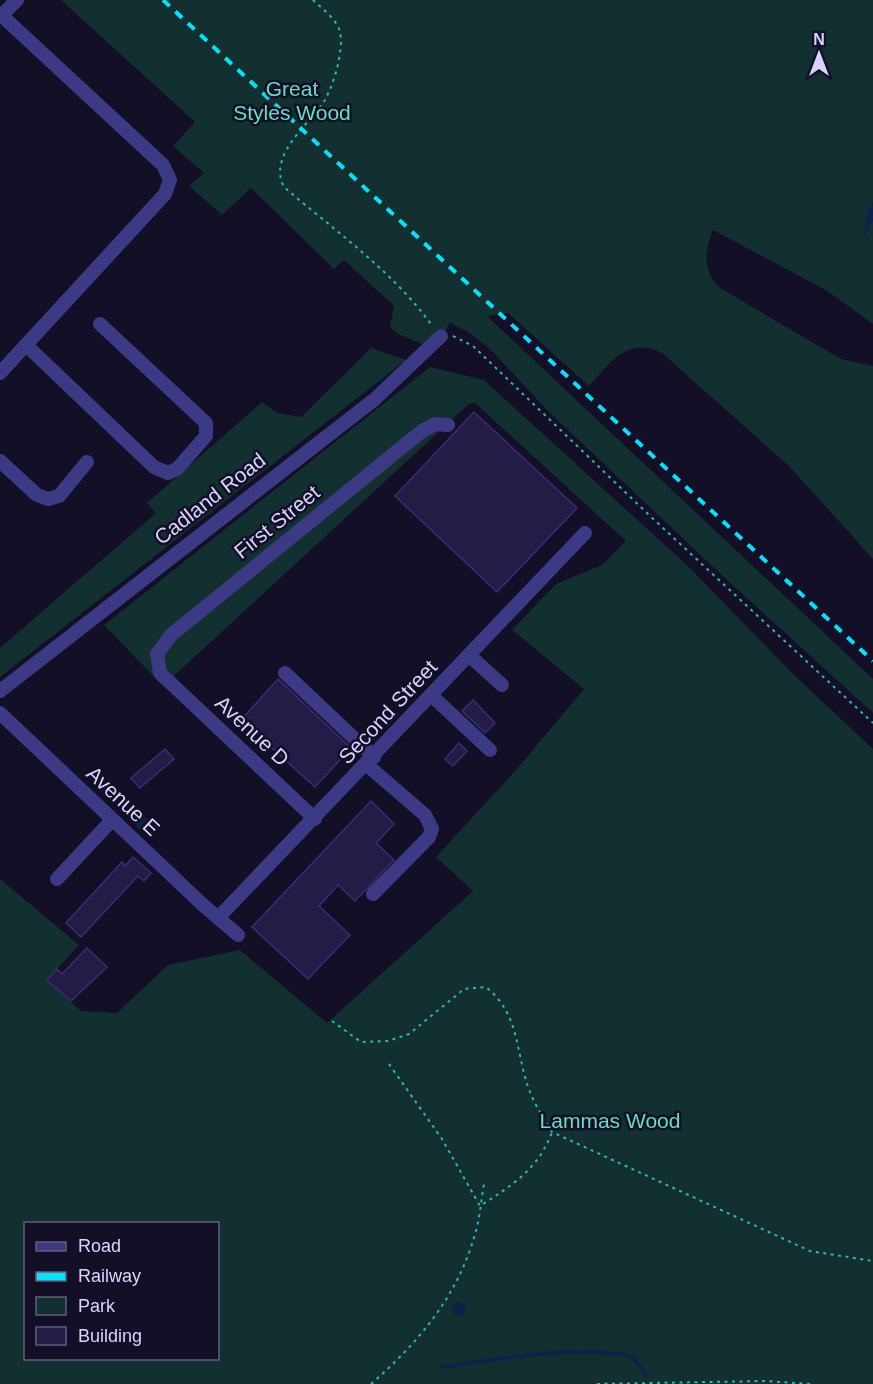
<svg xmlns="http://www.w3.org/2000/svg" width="873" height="1384" font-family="Helvetica,sans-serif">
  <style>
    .green { fill: #12302f; fill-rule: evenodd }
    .water { fill: #0c2248 }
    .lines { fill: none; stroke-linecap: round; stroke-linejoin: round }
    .stream { stroke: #0c2248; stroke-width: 4 }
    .building { fill: #241b47; stroke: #3b2d73; stroke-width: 1.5 }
    .path { stroke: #2fb8b0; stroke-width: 2; stroke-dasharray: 3 4.5; stroke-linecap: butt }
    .minor { stroke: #3d3a85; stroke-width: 14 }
    .rail { stroke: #00e5ff; stroke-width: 4; stroke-dasharray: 9 8; stroke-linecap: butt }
    .labels { text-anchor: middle; stroke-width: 5; stroke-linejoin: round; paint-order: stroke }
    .park-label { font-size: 21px; fill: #5fe0c0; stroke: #130f26 }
    .street-label { font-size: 21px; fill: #d9d4ff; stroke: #130f26 }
  </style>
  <rect width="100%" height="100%" fill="#130f26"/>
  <g class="green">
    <path d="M 61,0 L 873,0 L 873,324 L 826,290 L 713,230 C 704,252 703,271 720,288 L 841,359 L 873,366 L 873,559 L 789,466 L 662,353 C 626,336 612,362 589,386 L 508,313 L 487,316 L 873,679 L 873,713 L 726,579 L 550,413 L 489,348 L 468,332 L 450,323 L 434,349 L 396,333 L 390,327 L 394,306 L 344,260 L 334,269 L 251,188 L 222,215 L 189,186 L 204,173 L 173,146 L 195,122 Z"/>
    <polygon points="371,348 406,360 0,677 0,648 156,513 147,503 262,402 277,413 301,417"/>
    <path d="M 430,367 L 484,380 L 689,567 L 794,675 L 873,749 L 873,1384 L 0,1384 L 0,879 L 79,945 L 47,980 L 81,1011 L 117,1013 L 168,965 L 240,950 L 327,1023 L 473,891 L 436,857 L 516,770 L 584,689 L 512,630 L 556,584 L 602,565 L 626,541 L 475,403 L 469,404 L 163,686 L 104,625 ZM 26,1224 L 218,1224 L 218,1358 L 26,1358 Z"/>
  </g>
  <g class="water">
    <polygon points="873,201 873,221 864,237 866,215"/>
    <circle cx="143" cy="824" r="7"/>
    <circle cx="459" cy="1309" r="7"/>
  </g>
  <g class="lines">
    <path class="stream" d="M 443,1367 C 505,1358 569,1345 632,1356 L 646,1375"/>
  </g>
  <g class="building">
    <polygon points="474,412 577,508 497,592 395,496"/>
    <polygon points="278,679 351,748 315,787 241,720"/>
    <polygon points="473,700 495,723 485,733 462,711"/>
    <polygon points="459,743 467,751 453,766 445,759"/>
    <polygon points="165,749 174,759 140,788 131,778"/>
    <polygon points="371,801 394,824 376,843 394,860 355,901 338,885 319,906 350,935 308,979 252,927"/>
    <polygon points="133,857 151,873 144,881 138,876 81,937 66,923 122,862 125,866"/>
    <polygon points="87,948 107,967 71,1001 47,980 57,969 62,974"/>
  </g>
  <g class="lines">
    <g class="path">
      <path d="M 313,0 C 322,9 337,19 340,32 C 344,51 334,83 325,100 C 310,124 267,155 284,187 C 335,231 394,272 433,327"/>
      <polyline points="453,336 473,346 649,515 873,723"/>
      <path d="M 332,1021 L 361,1042 L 388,1041 L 409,1034 L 464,989 L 486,987 C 521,1015 515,1054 530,1092 C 535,1106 545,1119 552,1132 L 810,1251 L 873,1261"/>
      <path d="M 389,1064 L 442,1139 L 480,1206 C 512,1185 538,1170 552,1132"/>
      <path d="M 371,1384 C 418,1343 458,1296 475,1234 C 480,1218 481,1201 484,1184"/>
      <polyline points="597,1384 764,1381 811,1384"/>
    </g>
    <g class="minor">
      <polyline points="0,14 163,165 170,180 165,194 0,373"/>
      <polyline points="0,17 17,0"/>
      <polyline points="26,345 154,467 168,473 177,469 206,436 206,423 100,324"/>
      <polyline points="0,461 37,495 48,499 59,496 87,462"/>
      <polyline points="470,656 502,685"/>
      <polyline points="285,673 374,757"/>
      <polyline points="0,691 375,399 441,336"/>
      <polyline points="432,696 490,750"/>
      <polyline points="0,713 203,905 238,935"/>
      <polyline points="367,765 425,815 432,829 429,837 373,894"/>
      <polyline points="315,819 160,673 157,654 171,635 422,431 435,424 448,425"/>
      <polyline points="57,879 112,820"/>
      <polyline points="218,918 585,533"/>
    </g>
    <polyline class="rail" points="163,0 873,661"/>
  </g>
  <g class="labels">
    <g class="park-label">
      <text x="292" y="96">Great<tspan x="292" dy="24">Styles Wood</tspan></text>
      <text x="610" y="1128">Lammas Wood</text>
    </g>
    <g class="street-label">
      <text transform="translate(210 499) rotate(-38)" y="7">Cadland Road</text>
      <text transform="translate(277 522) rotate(-39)" y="7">First Street</text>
      <text transform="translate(388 712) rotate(-47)" y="7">Second Street</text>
      <text transform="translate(252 731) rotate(43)" y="7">Avenue D</text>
      <text transform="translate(123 801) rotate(43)" y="7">Avenue E</text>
    </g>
  </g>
  <rect x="24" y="1222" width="195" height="138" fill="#130f26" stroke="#625e7d" stroke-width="1.5"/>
  <rect x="36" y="1242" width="30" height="9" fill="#3d3a85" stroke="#625e7d" stroke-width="1.5"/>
  <text x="78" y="1252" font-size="18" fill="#d9d4ff">Road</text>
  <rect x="36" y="1272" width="30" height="9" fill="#00e5ff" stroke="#625e7d" stroke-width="1.5"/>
  <text x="78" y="1282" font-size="18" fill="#d9d4ff">Railway</text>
  <rect x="36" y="1297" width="30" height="18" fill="#12302f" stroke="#625e7d" stroke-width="1.5"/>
  <text x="78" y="1312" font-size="18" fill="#d9d4ff">Park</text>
  <rect x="36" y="1327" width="30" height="18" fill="#241b47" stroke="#625e7d" stroke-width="1.5"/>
  <text x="78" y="1342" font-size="18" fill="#d9d4ff">Building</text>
  <g transform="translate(819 54)" stroke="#130f26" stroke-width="4.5" paint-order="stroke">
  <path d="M0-4.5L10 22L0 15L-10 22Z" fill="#d9d4ff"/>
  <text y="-9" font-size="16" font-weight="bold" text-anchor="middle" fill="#d9d4ff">N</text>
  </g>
</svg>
